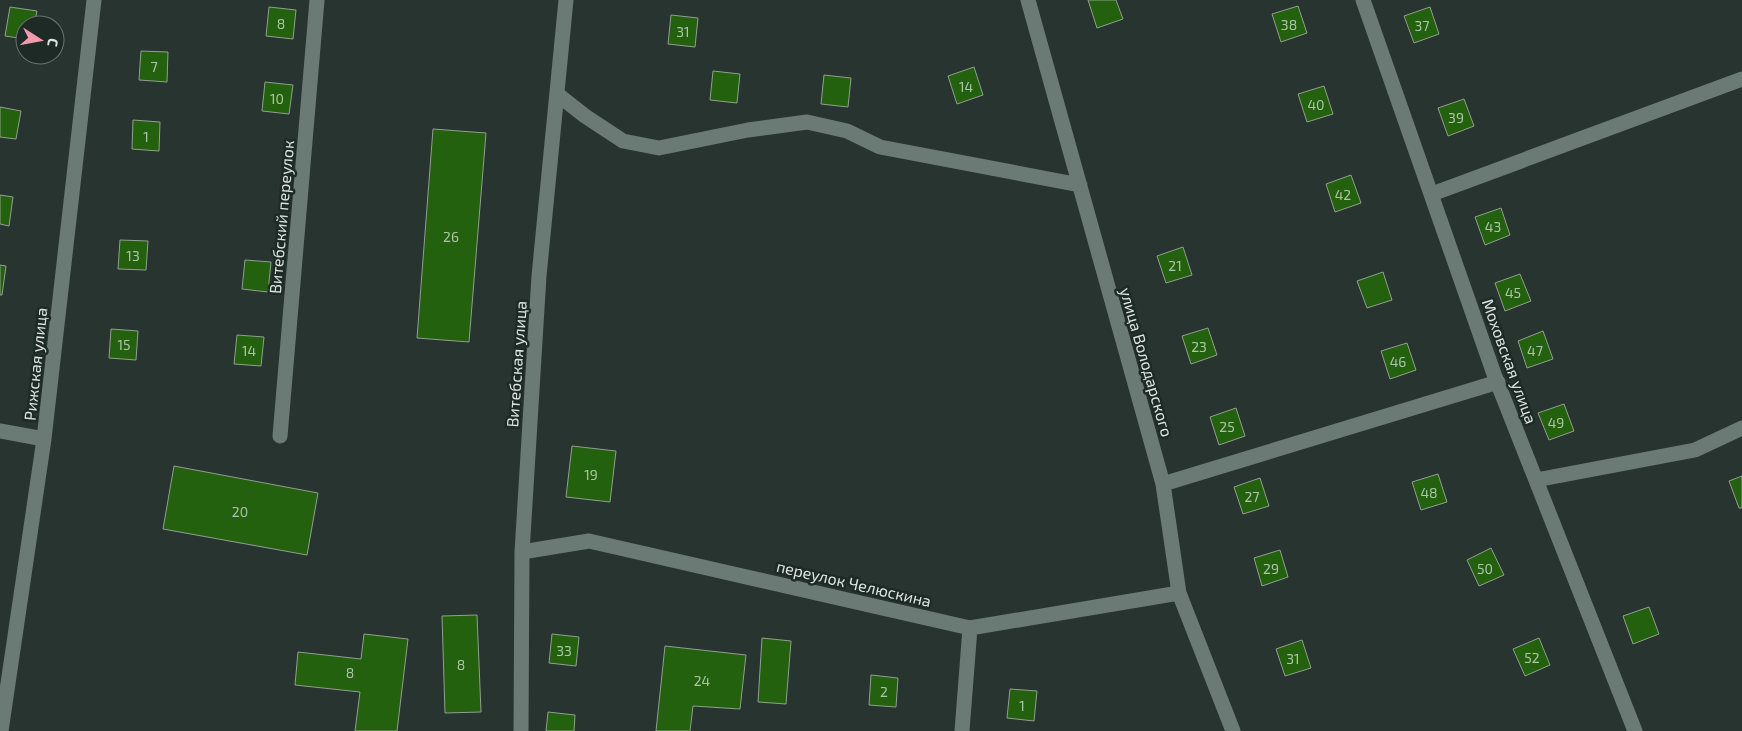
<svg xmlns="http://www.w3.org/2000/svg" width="1742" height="731" viewBox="0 0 1742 731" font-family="'Exo 2',sans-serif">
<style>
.building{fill:#23610e;stroke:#949d92}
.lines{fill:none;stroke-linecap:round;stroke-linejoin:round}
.street{stroke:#6c7a75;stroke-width:15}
.labels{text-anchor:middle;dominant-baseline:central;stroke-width:5;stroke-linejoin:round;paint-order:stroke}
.number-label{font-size:14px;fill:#aec3ac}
.street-label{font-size:16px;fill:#dce4e1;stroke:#1e2a26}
</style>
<rect width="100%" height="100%" fill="#283430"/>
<!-- building -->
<path class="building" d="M1088,0H1116L1123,19L1097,28Z
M1298,6L1307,33L1281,42L1272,14Z
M10,7L37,11L34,25H25V39L5,36Z
M269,7L296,10L293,39L266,36Z
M1430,7L1439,34L1414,43L1404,16Z
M671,15L698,18L695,47L668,44Z
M141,51L168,52L167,82L139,80Z
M974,67L983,95L957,104L948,76Z
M713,71L740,74L737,103L710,100Z
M824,75L851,78L848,107L821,104Z
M265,82L293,85L289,114L262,111Z
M1324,86L1333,114L1307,122L1298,94Z
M1464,99L1474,126L1448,136L1438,108Z
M0,107L21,111L16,139L0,137Z
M133,120L160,122L159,151L132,149Z
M433,129L486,133L469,342L417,338Z
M1351,175L1361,203L1335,212L1326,184Z
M0,195L13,197L9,226L0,224Z
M1501,208L1510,235L1485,245L1475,217Z
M120,240L148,241L146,270L118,269Z
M1183,247L1192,275L1166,283L1157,256Z
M245,260L271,262L268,292L242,289Z
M0,265L6,266L2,295H0Z
M1383,272L1392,300L1367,308L1357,281Z
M1520,274L1531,301L1505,311L1495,283Z
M1208,328L1217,355L1191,364L1182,336Z
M111,329L138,331L136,360L109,358Z
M1543,331L1553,359L1527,368L1518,341Z
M237,335L264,337L261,366L234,364Z
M1407,343L1416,370L1390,379L1381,351Z
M1564,404L1574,431L1549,440L1538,413Z
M1236,408L1245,436L1219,445L1210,417Z
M572,446L616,451L610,502L566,497Z
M174,466L318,493L307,555L163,529Z
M1438,474L1447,502L1421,510L1412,482Z
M1742,476V508H1739L1729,481Z
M1260,478L1269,506L1243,514L1234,487Z
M1491,548L1504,575L1479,586L1467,560Z
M1280,550L1288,577L1262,586L1254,558Z
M1649,607L1659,634L1633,644L1623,616Z
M477,615L481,712L445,713L442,616Z
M364,634L408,639L397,731H355L360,692L295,685L298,652L361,659Z
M552,634L579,637L576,666L549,663Z
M762,638L791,641L786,704L758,702Z
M1539,638L1550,665L1525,676L1513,649Z
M1302,640L1311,668L1285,676L1276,649Z
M665,646L746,655L740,709L693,706L690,731H656Z
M871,675L898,678L896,707L869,705Z
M1010,689L1037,691L1034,721L1007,718Z
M548,712L575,715L574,731H546Z"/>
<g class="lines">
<!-- street -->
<path class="street" d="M1028,0L1163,484L1179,593L1233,731
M1363,0L1494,374L1635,731
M557,94L585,116L623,141L659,148L748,130L807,122L847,131L880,147L1080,185
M1432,194L1742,79
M0,431L44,439
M280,436L317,0
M1536,480L1695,450L1742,428
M1163,484L1498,382
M522,552L589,541L970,628L1179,593
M1,731L44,439L94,0
M521,731L522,552L539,276L566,0
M962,731L970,628"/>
</g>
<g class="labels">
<!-- number labels -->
<g class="number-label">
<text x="281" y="23">8</text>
<text x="1289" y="24">38</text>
<text x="1422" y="25">37</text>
<text x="683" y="31">31</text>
<text x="154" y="66">7</text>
<text x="966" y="86">14</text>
<text x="277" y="98">10</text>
<text x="1316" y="104">40</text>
<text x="1456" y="117">39</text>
<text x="146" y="136">1</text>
<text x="1343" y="194">42</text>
<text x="1493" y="226">43</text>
<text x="451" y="236">26</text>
<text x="133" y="255">13</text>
<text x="1175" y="265">21</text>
<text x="1513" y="292">45</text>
<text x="124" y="344">15</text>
<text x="1199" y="346">23</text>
<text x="249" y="350">14</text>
<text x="1535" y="350">47</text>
<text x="1398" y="361">46</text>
<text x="1556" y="422">49</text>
<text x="1227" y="426">25</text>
<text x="591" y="474">19</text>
<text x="1429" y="492">48</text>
<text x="1252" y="496">27</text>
<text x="240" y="511">20</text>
<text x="1271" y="568">29</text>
<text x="1485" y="568">50</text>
<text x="564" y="650">33</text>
<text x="1532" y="657">52</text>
<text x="1293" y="658">31</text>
<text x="461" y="664">8</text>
<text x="350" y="672">8</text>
<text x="702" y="680">24</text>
<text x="884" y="691">2</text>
<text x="1022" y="705">1</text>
</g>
<!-- street labels -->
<g class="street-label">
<text transform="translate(281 217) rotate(-85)">Витебский переулок</text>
<text transform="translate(1510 361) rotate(70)">Моховская улица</text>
<text transform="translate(1147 362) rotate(74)">улица Володарского</text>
<text transform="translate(35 364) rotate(-84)">Рижская улица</text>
<text transform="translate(516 364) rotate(-86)">Витебская улица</text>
<text transform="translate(854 583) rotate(13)">переулок Челюскина</text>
</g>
</g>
<!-- north arrow -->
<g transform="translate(40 40) rotate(101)"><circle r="24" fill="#1e2a26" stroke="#6a7471"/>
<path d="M0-4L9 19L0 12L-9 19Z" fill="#f29aad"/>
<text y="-8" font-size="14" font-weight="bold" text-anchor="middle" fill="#dce4e1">С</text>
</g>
</svg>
